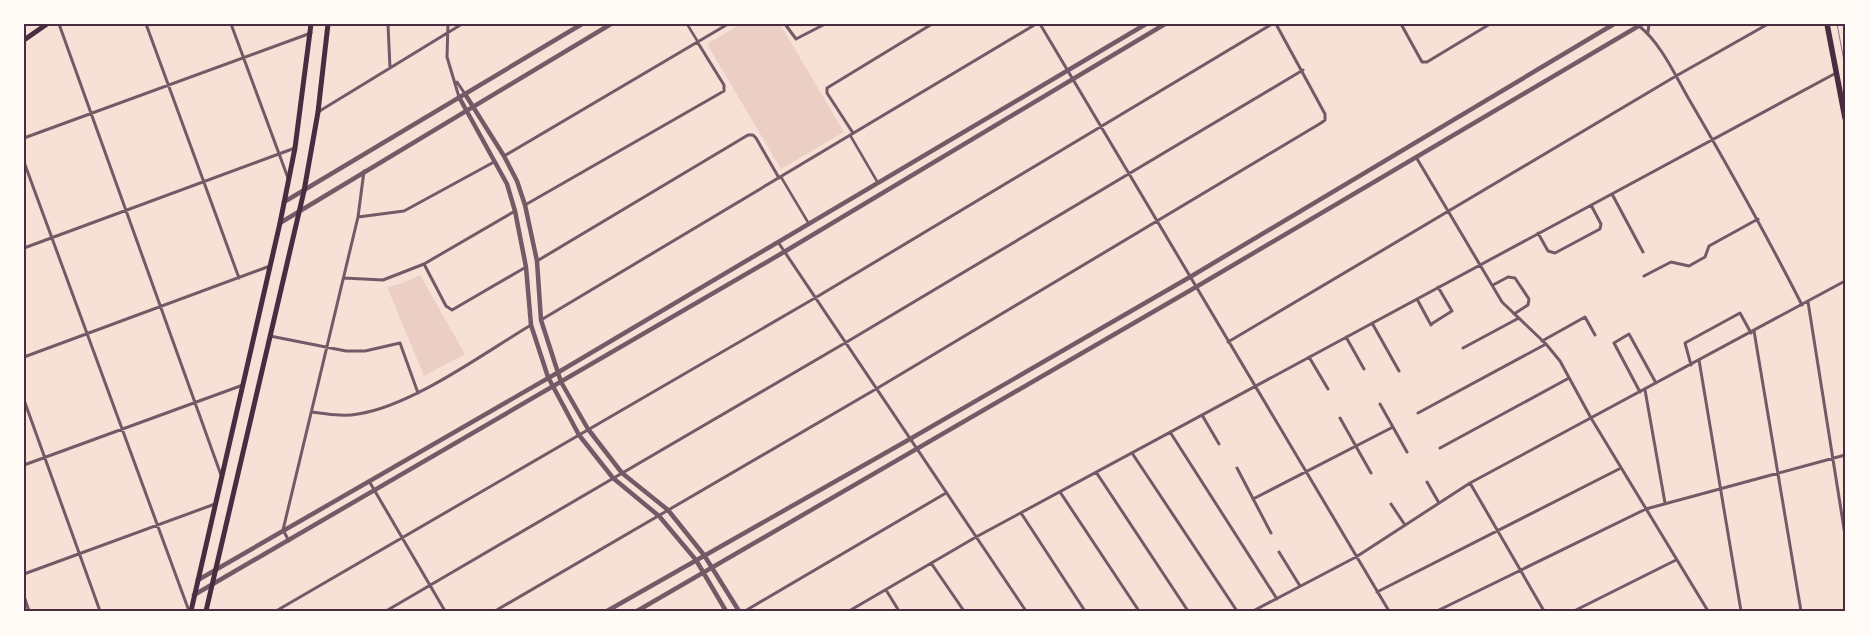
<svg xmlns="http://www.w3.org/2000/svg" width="1869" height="635" viewBox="0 0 1869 635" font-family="Inter,sans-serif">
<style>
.green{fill:#ebcfc5}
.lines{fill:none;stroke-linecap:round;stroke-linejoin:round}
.pedestrian{stroke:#755966;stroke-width:2.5}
.minor{stroke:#755966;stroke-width:3}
.tertiary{stroke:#755966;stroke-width:4.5}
.secondary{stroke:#4a2c40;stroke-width:5}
.primary{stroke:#4a2c40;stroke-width:5.5}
.tram{stroke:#8f747c;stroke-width:1}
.neatline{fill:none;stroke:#4a2c40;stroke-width:2}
</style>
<rect width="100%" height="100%" fill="#f7e1d7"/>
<!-- green -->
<path class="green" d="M741,24H780L844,132L781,169L707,44Z
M420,275L465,354L424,376L387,287L400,284Z"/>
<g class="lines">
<!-- pedestrian -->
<path class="pedestrian" d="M687,24L698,42
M850,135L878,183
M781,177L809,224"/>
<!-- minor -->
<path class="minor" d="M59,24L221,475
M146,24L239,278
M231,24L288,178
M388,24L390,68
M448,24L447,57L459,97
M785,24L796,39L825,24
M1040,24L1389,611
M1401,24L1422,62H1427L1490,24
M1639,26C1661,43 1676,77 1690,101C1729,168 1767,236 1802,305
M1648,32L1649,24
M457,82L465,94
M318,112L462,24
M853,133L827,93V88L932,24
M24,138L311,33
M504,156L728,24
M1416,157L1502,302L1546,344L1560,361L1591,418L1708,611
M24,162L189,611
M1612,194L1643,252
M525,205L724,91V85L698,43
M358,217L404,211L494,162
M1538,233L1548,251L1555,253L1600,229L1601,224L1591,205
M778,242L1026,611
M24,248L295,148
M537,261L748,135H753L756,138L779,178
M424,264L446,306L452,310L526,267
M1644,276L1671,262L1689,266L1705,257L1709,246L1758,219
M344,278L383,280L424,264L515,211
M1493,285L1508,277L1515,278L1529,299L1528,305L1514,314
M1417,299L1431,325L1433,323L1452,311L1438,287
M1808,302L1845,535
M541,320L1036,24
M1372,323L1399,371
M1754,331L1801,611
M270,336L346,351H365L400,343L418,393
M1346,337L1364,369
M1542,341L1585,317L1595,335
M1228,342L1676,76L1768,24
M1463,348L1517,319
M24,357L270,266
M1309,357L1328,389
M1699,360L1741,611
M1691,365L1685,343L1740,313L1751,333
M1645,390L1665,503
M1640,392L1614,343L1629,334L1656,383
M24,400L100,611
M1380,404L1407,452
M312,412C328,414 343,417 358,414C412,406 484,353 531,325
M1418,413L1546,344
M1202,415L1219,444
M1340,418L1371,473
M1170,432L1277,599
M1440,448L1569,378
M1132,453L1237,611
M24,465L243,385
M1237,468L1271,533
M1096,472L1188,611
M369,481L445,611
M1427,482L1439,503
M1470,483L1544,611
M1060,492L1139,611
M1253,499L1393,427
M1391,504L1405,525
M1021,513L1085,611
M289,541L283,530L358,217L364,171
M1279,552L1300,586
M931,563L964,611
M24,574L215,504
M886,590L899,611
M1377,592L1621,468
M24,596L29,611
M276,611L815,298L1272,24
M386,611L845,343L1303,70
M495,611L876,389L1321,123L1325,120V114L1276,24
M745,611L946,493
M849,611L976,537L1836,73
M1253,611L1356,557L1470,483L1845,281
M1437,611L1646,509L1845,455
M1574,611L1676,560"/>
<!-- tertiary -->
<path class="tertiary" d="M465,94L504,156L517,181L525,205L537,261L541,320L561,382L588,429L622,473L668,510L704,555L739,611
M459,97L507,184L515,211L526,267L531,325L548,377L579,435L613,478L659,516L696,560L726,611
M284,202L582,24
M280,223L611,24
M198,580L557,373L1146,24
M194,595L784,252L1165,24
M607,611L910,439L1190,277L1614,24
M637,611L1196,287L1642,24"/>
<!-- secondary -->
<path class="secondary" d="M24,40L47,24
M191,611L280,223L295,148L311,24
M206,611L304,191L318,112L328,24"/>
<!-- primary -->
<path class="primary" d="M1827,24L1845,118"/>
<!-- tram -->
<path class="tram" d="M1837,24L1845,66"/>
</g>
<!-- border -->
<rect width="1869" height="635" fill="none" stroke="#fffaf5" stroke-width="50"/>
<rect x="25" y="25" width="1819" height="585" class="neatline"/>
</svg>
